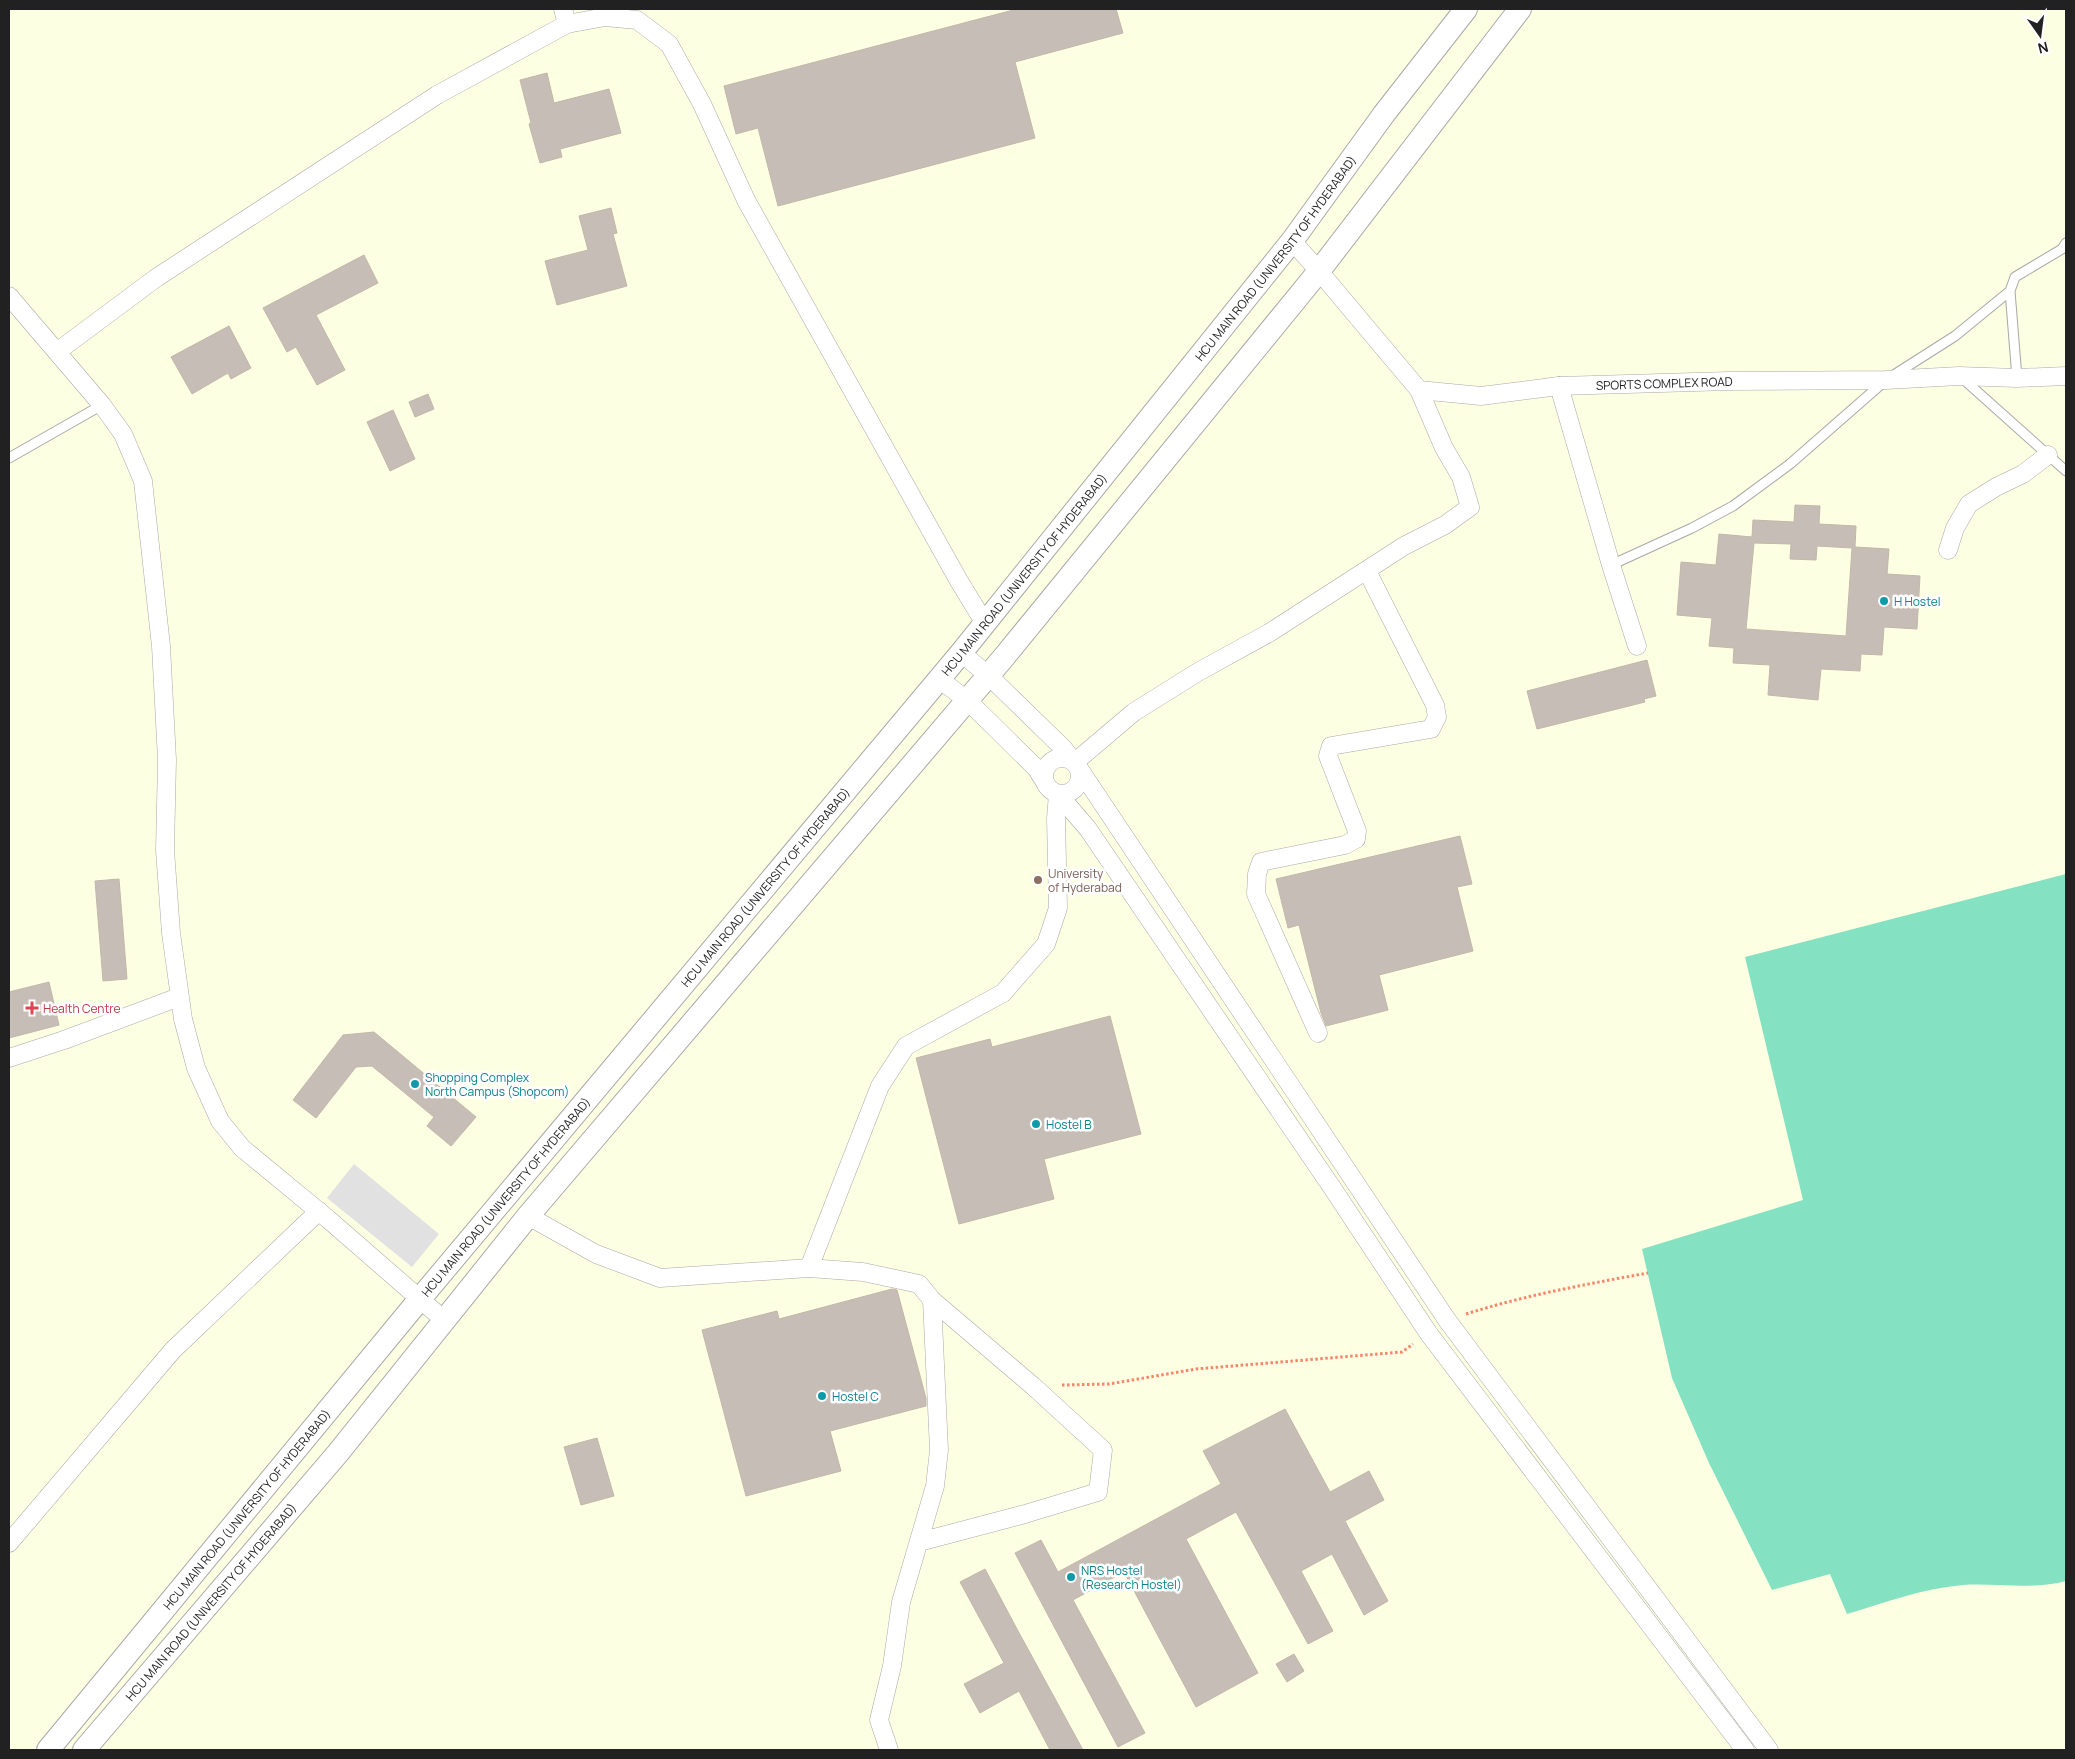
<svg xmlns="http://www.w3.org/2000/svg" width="2075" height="1759" viewBox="0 0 2075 1759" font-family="Manrope,sans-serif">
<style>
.education{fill:#fdffe2}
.pitch{fill:#84e1c2}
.parking{fill:#e1e1e1}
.building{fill:#c6beb6;stroke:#c3b6a9;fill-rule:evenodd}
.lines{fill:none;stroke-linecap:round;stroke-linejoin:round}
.service-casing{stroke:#a8a8a8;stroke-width:11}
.minor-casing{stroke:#a8a8a8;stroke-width:19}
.tertiary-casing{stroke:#a8a8a8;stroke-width:24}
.path{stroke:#fc846d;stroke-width:3;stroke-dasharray:2.5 2.5;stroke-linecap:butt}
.service{stroke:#fff;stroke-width:9}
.minor{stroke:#fff;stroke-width:18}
.tertiary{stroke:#fff;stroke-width:22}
.culture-dot{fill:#0f9aa8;stroke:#fff;stroke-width:2}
.education-dot{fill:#8d6e63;stroke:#fff;stroke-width:2}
.health-dot{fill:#e0444e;stroke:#fff;stroke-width:2}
.labels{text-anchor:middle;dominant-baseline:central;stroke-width:5;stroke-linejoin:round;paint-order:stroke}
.street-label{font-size:12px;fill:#212121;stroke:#fff}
.culture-label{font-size:12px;fill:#0d838f;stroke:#fff;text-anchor:start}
.education-label{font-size:12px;fill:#785e54;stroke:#fff;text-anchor:start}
.health-label{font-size:12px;fill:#be3a42;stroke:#fff;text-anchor:start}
</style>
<rect width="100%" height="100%" fill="#f1eee7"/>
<!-- education -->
<path class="education" d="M9,9H2066V1750H9Z"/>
<!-- pitch -->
<path class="pitch" d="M2066,874V1581C2033,1590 1997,1583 1963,1585C1924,1588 1884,1603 1847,1614L1830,1574L1772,1590L1709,1463L1672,1378L1642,1249L1803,1200L1745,957Z"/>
<!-- parking -->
<path class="parking" d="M354,1164L439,1234L412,1267L327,1198Z"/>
<!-- building -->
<path class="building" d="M1017,9H1116L1123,33L1015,62L1035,138L778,206L758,128L736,134L724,86Z
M547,73L554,103L609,89L621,133L560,149L562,157L540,163L529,124L531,123L520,80Z
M611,208L617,233L613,234L627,286L557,305L545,261L588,250L579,216Z
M364,255L378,283L316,315L345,370L317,385L296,347L287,352L263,308Z
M229,326L251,368L231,379L228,373L192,394L171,357Z
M428,394L434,409L415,417L409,402Z
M393,410L415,459L390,471L367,422Z
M1795,505L1820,506L1819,524L1856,526L1855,547L1889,549L1887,574L1920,576L1917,629L1884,627L1882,655L1861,654L1860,671L1821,669L1818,700L1768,695L1770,665L1733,663L1734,648L1709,646L1712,618L1677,615L1681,562L1716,565L1719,534L1752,537L1753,520L1794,522ZM1754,543L1791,544L1790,559L1816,560L1817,546L1852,548L1846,636L1746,629Z
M1647,660L1656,696L1644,699L1645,702L1537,729L1527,691Z
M1460,836L1472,884L1457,887L1473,951L1379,975L1388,1010L1326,1026L1321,1013L1299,925L1288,928L1276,879Z
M119,879L127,979L103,981L95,881Z
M49,982L59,1025L9,1038V992Z
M1110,1016L1141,1134L1044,1159L1054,1199L959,1224L916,1058L990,1039L992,1047Z
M374,1032L476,1117L451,1146L427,1126L434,1117L372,1066L356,1067L316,1118L293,1100L343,1035Z
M892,1289L897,1290L926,1398V1406L830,1431L841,1471L746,1496L702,1330L777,1311L779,1319Z
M1285,1409L1330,1492L1369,1471L1384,1500L1345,1521L1388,1601L1364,1615L1332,1554L1301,1571L1333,1631L1308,1644L1236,1512L1186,1539L1258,1673L1196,1707L1124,1572L1073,1600L1145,1733L1118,1747L1015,1553L1041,1540L1058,1572L1221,1484L1203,1451Z
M597,1438L614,1496L581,1505L564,1447Z
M985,1569L1017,1629L1083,1750H1050L1019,1691L980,1713L964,1684L1004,1663L960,1582Z
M1294,1654L1304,1671L1287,1682L1276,1664Z"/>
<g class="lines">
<defs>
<path id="service" d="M1962,378L2066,471
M2017,378L2010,291L2015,277L2062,249L2066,243
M9,458L102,405
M1611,565L1692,528L1733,506L1790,464L1886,380L1955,336L2010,291"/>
<g id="minor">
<path d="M563,9L567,24L605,17L637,20L669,44L702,104L746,200L959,581L984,622"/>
<path id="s1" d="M1292,241L1319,271L1419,390L1481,396L1559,386L1729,381L1886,380L1959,376L2017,378L2066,376"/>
<path d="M9,296L102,405L123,434L143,481L161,646L167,760L165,850L171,933L183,1019L196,1068L220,1121L242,1148L328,1219L444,1320"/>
<path d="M58,351L156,278L437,95L567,24"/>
<path d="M1559,386L1611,565L1637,646"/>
<path d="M1948,550L1955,528L1969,504L1996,487L2023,474L2048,455"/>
<path d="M961,653L988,675L1064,749L1072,760"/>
<path d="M939,679L967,700L1036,768L1045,782"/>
<circle cx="1062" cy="776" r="18"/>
<path d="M1075,762L1134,712L1198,672L1269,633L1404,546L1445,525L1470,507L1461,477L1444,448L1419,390"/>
<path d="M1080,770L1447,1320L1769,1750"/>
<path d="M1058,794L1088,829L1331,1186L1429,1334L1745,1750"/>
<path d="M1318,1033L1256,894L1257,874L1261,862L1345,845L1356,839L1357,831L1328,756L1331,746L1431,729L1437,717L1435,705L1367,571"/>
<path d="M9,1058L64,1040L179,997"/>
<path d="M528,1216L596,1254L660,1278L809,1268L863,1272L919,1284L932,1300"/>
<path d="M809,1268L880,1086L906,1046L1003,993L1046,944L1058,908L1056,818L1058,794"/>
<path d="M9,1543L173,1350L319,1211"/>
<path d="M889,1750L879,1720L892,1666L901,1602L935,1486L939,1450L932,1300L1033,1386L1103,1450L1098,1492L1025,1514L919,1542"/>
</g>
<g id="tertiary">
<path id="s2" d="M48,1750L419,1300L961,653L1292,241L1384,114L1466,9"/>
<path id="s3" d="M84,1750L338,1453L528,1216L1004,657L1319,271L1520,9"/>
</g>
</defs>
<!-- service casing -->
<use href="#service" class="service-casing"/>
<!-- minor casing -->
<use href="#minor" class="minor-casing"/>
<!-- tertiary casing -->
<use href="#tertiary" class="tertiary-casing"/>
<!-- path -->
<path class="path" d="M1466,1314C1526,1295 1587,1284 1648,1273
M1062,1385L1109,1384L1196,1369L1402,1352L1413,1344"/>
<!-- service -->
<use href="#service" class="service"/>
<!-- minor -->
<use href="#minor" class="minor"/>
<!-- tertiary -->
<use href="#tertiary" class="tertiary"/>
</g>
<!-- markers -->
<g class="culture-dot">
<circle cx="1884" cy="601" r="5"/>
<circle cx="415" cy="1084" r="5"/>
<circle cx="1036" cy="1124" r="5"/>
<circle cx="822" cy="1396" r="5"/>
<circle cx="1071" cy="1577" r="5"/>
</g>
<circle class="education-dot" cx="1038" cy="880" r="5"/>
<path class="health-dot" d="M29.5 1000.5h5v5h5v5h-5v5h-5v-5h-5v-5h5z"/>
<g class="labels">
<!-- street labels -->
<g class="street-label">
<text stroke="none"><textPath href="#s2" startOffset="1932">HCU MAIN ROAD (UNIVERSITY OF HYDERABAD)</textPath></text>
<text stroke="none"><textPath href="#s1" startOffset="442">SPORTS COMPLEX ROAD</textPath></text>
<text stroke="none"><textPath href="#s2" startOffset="1528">HCU MAIN ROAD (UNIVERSITY OF HYDERABAD)</textPath></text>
<text stroke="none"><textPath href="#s2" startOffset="1122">HCU MAIN ROAD (UNIVERSITY OF HYDERABAD)</textPath></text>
<text stroke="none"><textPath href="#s2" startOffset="718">HCU MAIN ROAD (UNIVERSITY OF HYDERABAD)</textPath></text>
<text stroke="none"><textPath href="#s2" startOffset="312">HCU MAIN ROAD (UNIVERSITY OF HYDERABAD)</textPath></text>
<text stroke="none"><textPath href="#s3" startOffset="195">HCU MAIN ROAD (UNIVERSITY OF HYDERABAD)</textPath></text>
</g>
<!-- culture labels -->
<g class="culture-label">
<text x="1894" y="601">H Hostel</text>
<text x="425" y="1077">Shopping Complex<tspan x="425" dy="14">North Campus (Shopcom)</tspan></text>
<text x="1046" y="1124">Hostel B</text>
<text x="832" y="1396">Hostel C</text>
<text x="1081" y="1570">NRS Hostel<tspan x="1081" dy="14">(Research Hostel)</tspan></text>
</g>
<!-- education labels -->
<g class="education-label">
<text x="1048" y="873">University<tspan x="1048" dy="14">of Hyderabad</tspan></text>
</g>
<!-- health labels -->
<g class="health-label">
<text x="43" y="1008">Health Centre</text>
</g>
</g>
<!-- border -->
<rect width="2075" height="1759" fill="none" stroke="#212121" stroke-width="20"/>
<!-- north arrow -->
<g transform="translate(2040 35) rotate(166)" stroke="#ffffff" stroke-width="4" paint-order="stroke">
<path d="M0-4L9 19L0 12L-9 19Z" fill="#212121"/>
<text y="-8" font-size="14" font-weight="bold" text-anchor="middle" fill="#212121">N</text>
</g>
</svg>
